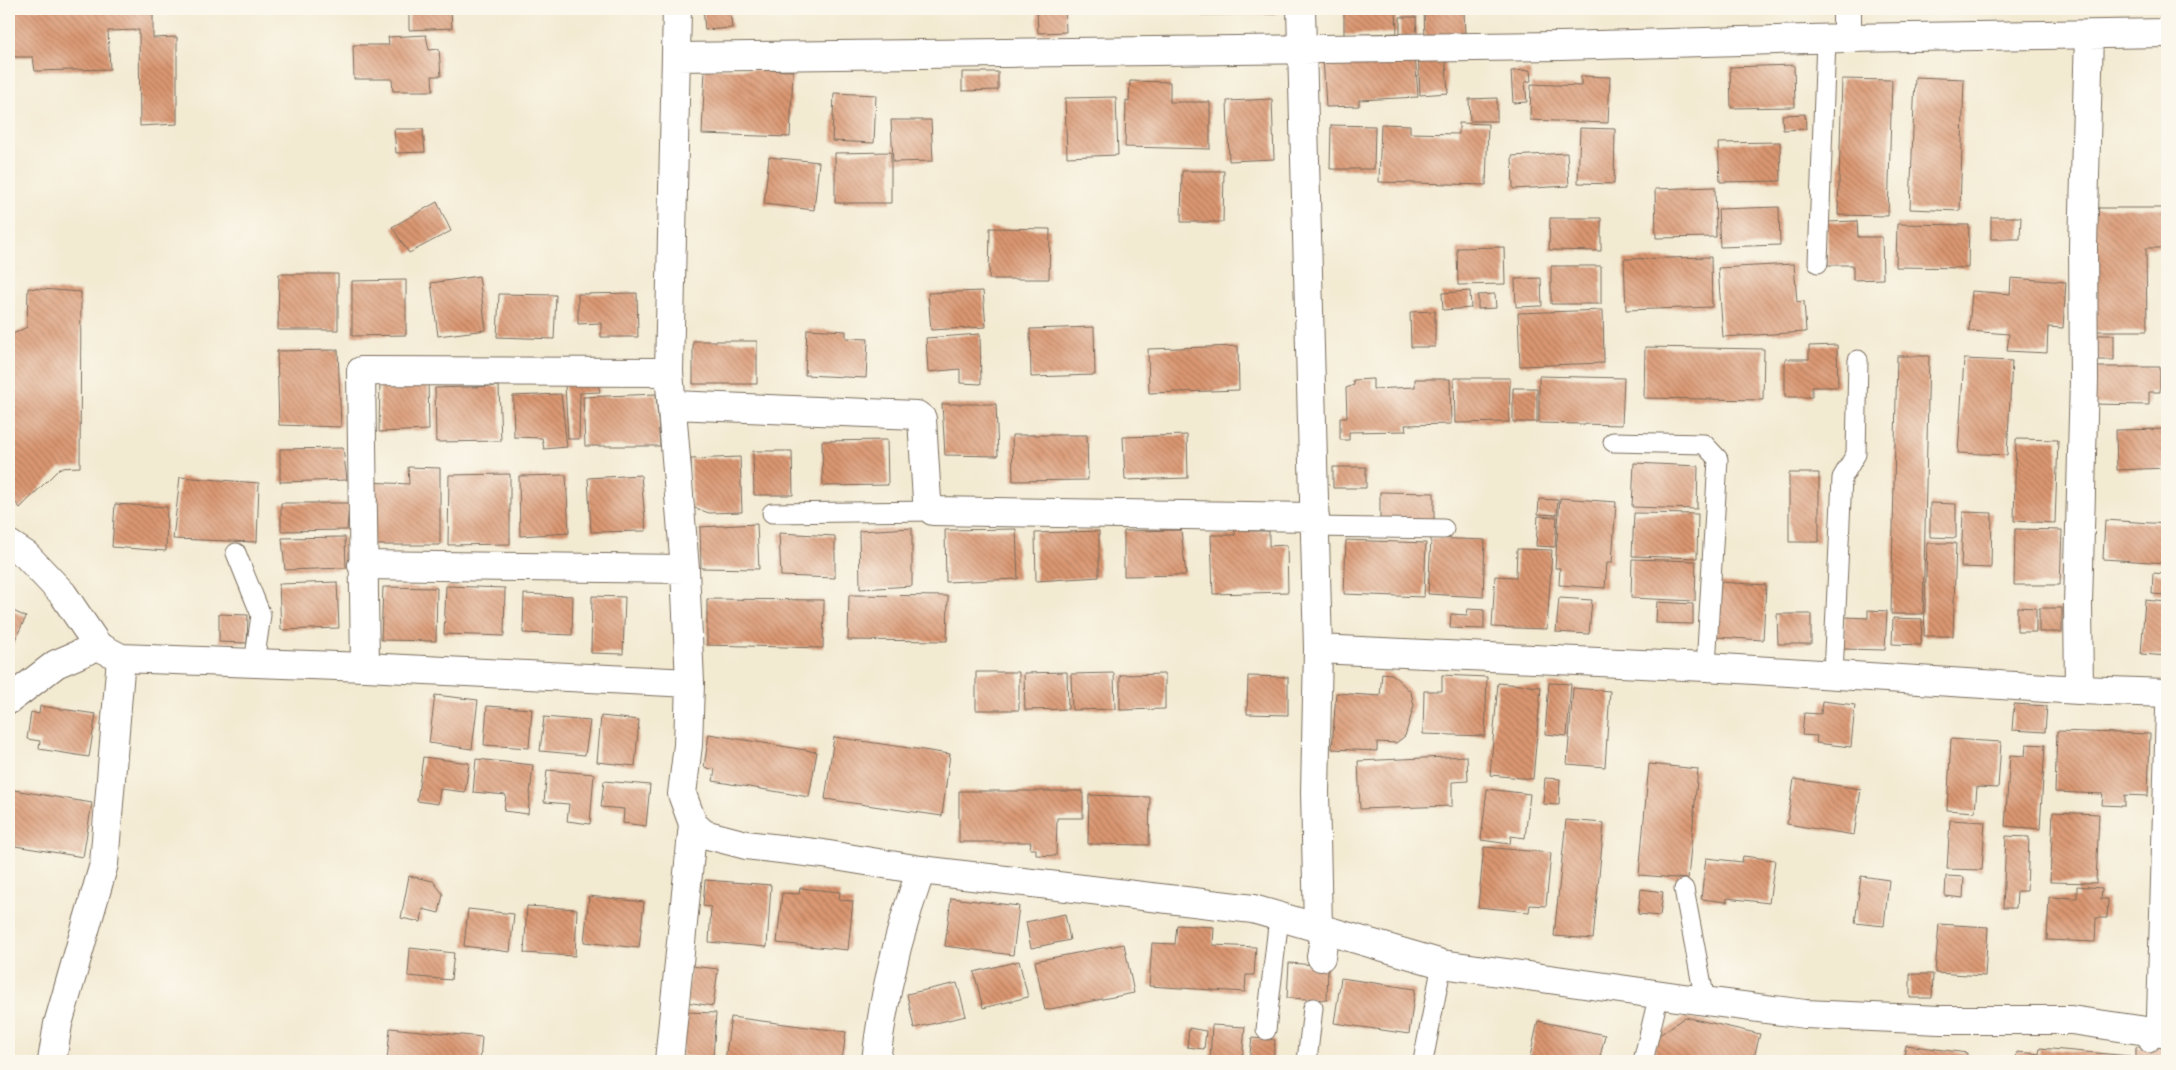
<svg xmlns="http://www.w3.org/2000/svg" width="2176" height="1070" viewBox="0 0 2176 1070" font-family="'Patrick Hand',sans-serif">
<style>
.building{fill:url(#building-back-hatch)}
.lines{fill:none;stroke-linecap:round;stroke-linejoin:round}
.service-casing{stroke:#7b6d5d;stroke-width:21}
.minor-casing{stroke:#7b6d5d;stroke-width:30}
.service{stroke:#fff;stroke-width:19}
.minor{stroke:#fff;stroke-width:28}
</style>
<defs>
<pattern id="building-back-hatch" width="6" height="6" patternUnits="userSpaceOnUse" patternTransform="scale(1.25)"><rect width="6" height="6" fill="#da9671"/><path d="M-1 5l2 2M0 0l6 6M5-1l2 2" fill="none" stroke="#b27b5c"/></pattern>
</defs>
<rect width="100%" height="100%" fill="#fbf7ec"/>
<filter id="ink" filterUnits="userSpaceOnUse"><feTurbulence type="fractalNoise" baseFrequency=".02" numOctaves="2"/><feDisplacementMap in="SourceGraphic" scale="10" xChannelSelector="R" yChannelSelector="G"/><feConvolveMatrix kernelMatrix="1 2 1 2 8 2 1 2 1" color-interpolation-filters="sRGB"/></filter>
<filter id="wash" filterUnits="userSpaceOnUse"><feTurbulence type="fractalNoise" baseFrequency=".0096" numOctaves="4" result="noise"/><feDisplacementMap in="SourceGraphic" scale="20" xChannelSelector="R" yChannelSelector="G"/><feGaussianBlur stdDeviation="1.12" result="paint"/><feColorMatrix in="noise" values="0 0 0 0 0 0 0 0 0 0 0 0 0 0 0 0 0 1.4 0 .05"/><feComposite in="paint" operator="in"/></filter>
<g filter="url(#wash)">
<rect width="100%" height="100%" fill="#f3ead2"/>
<g id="blocks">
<!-- building -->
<path class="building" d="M9,9H153V38L177,37V124L140,126L139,30L108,31L110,69L35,71L33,57H9Z
M401,9H451L452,28L409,30V12H402Z
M703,9H730L732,28L705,30Z
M1037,9H1065L1066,32L1038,33Z
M1201,9H1276V14L1201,15Z
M1344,9H1396L1397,33L1344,35Z
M1464,11L1465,36L1425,37L1424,12Z
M1400,17H1416L1417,36L1400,37Z
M426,35L429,50L439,49L441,76H432L433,91H393L392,79H354L353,45H389L388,37Z
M1445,50L1448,93L1420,95L1418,52Z
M1415,52L1418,97L1359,100V106L1326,107L1323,57Z
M1794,65L1795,107L1731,108L1730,67Z
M705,68L793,71L790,137L702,134Z
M1530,70L1531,81L1525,82L1527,102L1513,103L1511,71Z
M962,72H998V90L962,91Z
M1581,76L1610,77L1608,123L1530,120L1531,84L1581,86Z
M1915,77L1964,79L1960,211L1910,209Z
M1842,79L1892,80L1888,216L1838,215Z
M1130,81L1170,82V102H1210V149L1125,147L1126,100L1129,101Z
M834,93L876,95L874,143L832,141Z
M1116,97L1118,155L1067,157L1065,98Z
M1497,98V121H1470L1469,99Z
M1272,99L1274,159L1229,161L1227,101Z
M1805,114L1806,129L1783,130L1782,115Z
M891,120H931L933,161L893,162Z
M1459,123L1488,124L1486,185L1379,182L1381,124L1410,125V133L1459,134Z
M1331,125L1375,126L1374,169H1330Z
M1580,128L1615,129L1614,184L1578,183Z
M394,129H423L425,152L396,153Z
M1780,142L1781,181L1720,182L1718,143Z
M891,152V203H835V153Z
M1567,153L1569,186L1513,189L1512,156Z
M769,157L819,162L814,210L764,204Z
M1182,171H1224L1223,222H1181Z
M1715,187L1716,237L1656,238L1655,189Z
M437,202L451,231L409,253L392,227Z
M1779,207L1780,245L1720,247L1718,209Z
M2089,208H2167V248H2146L2147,331H2089Z
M1991,217H2021L2020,239H1991Z
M1550,218H1601V251L1549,250Z
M1857,221L1858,237H1882L1883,279L1853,280V265H1828L1827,222Z
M1897,224L1969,225L1968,268L1896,267Z
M990,228L1050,229L1049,279H989Z
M1504,247L1505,284L1458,285L1457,248Z
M1711,257L1712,307L1626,310L1624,259Z
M1794,264L1797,302L1804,301L1806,332L1723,337L1718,268Z
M1551,266H1601V304H1551Z
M279,274H338V330H278Z
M479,276L486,330L438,336L431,283Z
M1541,278L1542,306L1516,307L1515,279Z
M2011,278L2066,282L2063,328L2048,327L2047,353L2007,351L2009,334L1969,331L1972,291L2010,294Z
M406,280V335L352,336V281Z
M28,288L81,292L80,467L60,468L20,508L9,495V336L27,327Z
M983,291L986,327L931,330L928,293Z
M1470,291L1471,308L1443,310L1442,293Z
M637,293L638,337H601V323L578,324V294Z
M499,294L556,295L554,339L497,337Z
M1495,294L1496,308L1478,309V295Z
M1603,310L1604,363L1520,366L1518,313Z
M1435,311V347H1411L1410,312Z
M1094,327L1095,375L1031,377L1030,329Z
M807,329L846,331V338L868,339L866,378L805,375Z
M980,334L981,384L960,383V369L928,372L926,338Z
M2090,335H2114V360H2090Z
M693,341H757V384H693Z
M1837,345L1838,387H1812V397H1785V359H1809V346Z
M1238,346L1239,390L1149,393L1148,349Z
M1645,347L1764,349L1763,400L1644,398Z
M338,350L341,427L279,425L277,351Z
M1897,356H1929L1923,614H1891Z
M1964,359L2012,361L2007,455L1958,453Z
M2091,367H2160V392H2149V405L2091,404Z
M1539,376L1624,378L1622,425L1539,423Z
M1454,378H1510L1509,422L1455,423Z
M1373,379V389L1415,387V379H1450L1451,424L1405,425L1406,431L1349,432V440H1340V418H1347L1346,388L1354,385L1353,380Z
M428,380L429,430L379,432L380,381Z
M565,385H598L600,392L580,393L579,439H568Z
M499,386L501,441L436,442L435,388Z
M1513,388H1537V422H1513Z
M561,394L567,447L544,449L542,438L514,437L513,396Z
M656,394L660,446H585L583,397Z
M942,404H996L998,456L945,455Z
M2167,429V468L2117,470L2116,430Z
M1012,435H1087L1088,480L1013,481Z
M1187,435L1188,478L1125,480L1123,437Z
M2016,439L2058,440L2055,523L2014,521Z
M887,440L888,485L823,486L822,441Z
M343,448L347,480L280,482V449Z
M753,451H792L793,495H754Z
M740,457L742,512L709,513L692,507L691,459Z
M1634,463L1698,466L1697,509L1632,507Z
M408,467L440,468V545H373L367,482L409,484Z
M1333,467H1366V488H1333Z
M1789,473H1819V542H1789Z
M510,474V544L448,545L449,475Z
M566,475L569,533L520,536L519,476Z
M641,475L646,531L591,532L588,478Z
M180,477L259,483L257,542L173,539Z
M1380,492L1434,493V522H1380Z
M1560,498L1616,502L1612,563H1607L1605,588L1559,585L1560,568H1555Z
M1539,499L1558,500L1557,515L1538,514Z
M281,503H349L347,530L281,531Z
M1930,503L1956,504V538L1930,537Z
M115,504L167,507L166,551L112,547Z
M1963,512L1992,513L1991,568L1961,567Z
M1634,513L1698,514L1697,558L1632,556Z
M1538,516L1557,517L1555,547L1536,546Z
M2105,520L2167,524V563L2103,559Z
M757,524L759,569L701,568L700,527Z
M1235,526H1251V531H1269V546L1287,545L1288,592L1213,594L1211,535H1235Z
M912,528V586L860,589L859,531Z
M1016,529L1018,579L946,582L945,530Z
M2015,529L2062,530L2060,585H2014Z
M1181,530L1186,575L1124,576V531Z
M1099,531V577L1036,581L1035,533Z
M779,533L835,536V578L781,576Z
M345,537L346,568L285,570L282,538Z
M1431,538L1485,540L1483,597L1428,594Z
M1346,540L1426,543L1424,597L1344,594Z
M1927,543H1956L1953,636H1924Z
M1517,549L1552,550L1547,629L1492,627L1495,576L1516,577Z
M1632,559L1696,561L1695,601L1631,598Z
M2153,573L2167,574V595L2152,594Z
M337,582L339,628L281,630L279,584Z
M1719,582L1766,585L1763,640L1716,637Z
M446,586L505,588L504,636L444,634Z
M383,587L437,588L436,641L381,640Z
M524,594L573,596L572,635L523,633Z
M849,595L948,596L947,641L848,640Z
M592,596L625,597L623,654L591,653Z
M1559,598L1592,600L1589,634L1556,632Z
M707,599L824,600L823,648L707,645Z
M2145,600L2167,602V656L2141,654Z
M1657,602L1693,604V624L1656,623Z
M2017,607L2036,608V632H2017Z
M2039,608H2062V632H2039Z
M9,609L26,617L9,652Z
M1468,609L1484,610V629L1450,628L1451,614L1467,615Z
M1868,610L1887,611L1885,650L1843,649L1845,617L1868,618Z
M219,614L248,615L247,643L219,642Z
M1777,614H1811V644H1778Z
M1893,618L1922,619L1921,645L1892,644Z
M976,672H1019V710H976Z
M1067,672L1068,709L1025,710L1024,673Z
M1114,673L1115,709L1072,710L1071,674Z
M1382,673L1392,674L1411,692L1414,706L1405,736L1396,743L1377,742V751L1332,749L1336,693L1380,696Z
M1165,674V709L1120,710V675Z
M1442,675L1487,677L1485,736L1423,734L1424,691H1442Z
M1248,676L1288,677V715L1247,714Z
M1498,683L1541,687L1533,779L1490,775Z
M1549,683L1571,684L1567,736L1545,734Z
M1573,688L1610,691L1605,767L1567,764Z
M435,695L478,700L472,749L429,743Z
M1822,701L1855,705L1851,747L1816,743L1817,736L1802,735L1804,713L1821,714Z
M2014,704L2047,706L2045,732L2012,730Z
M40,706L96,714L89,757L39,749L40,741L27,739L31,712L39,714Z
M487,706L532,709L529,748L484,745Z
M601,716L639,720L635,766L597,762Z
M544,717L590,721L585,755L540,751Z
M2057,731L2150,734L2148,796L2125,795V806L2102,805L2103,794L2055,792Z
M709,734L817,752L809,797L713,781L715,770L704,767Z
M834,737L950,754L942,816L825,799Z
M1951,739L2001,742L1998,788L1977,787L1975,812L1947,810Z
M2026,744L2045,745L2040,829L2005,826L2010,755L2025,756Z
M1467,756L1468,781L1452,782V806L1360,809L1358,761Z
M423,757L469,763L465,792L440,789L438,804L417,801Z
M476,759L533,765L528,814L504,811L506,795L473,792Z
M1649,764L1698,769L1688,879L1639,875Z
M547,770L594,774L590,824L567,821L569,804L544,802Z
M1545,778L1560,779L1559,805L1543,804Z
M1794,779L1861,789L1854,835L1787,824Z
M604,781L650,785L646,826L623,823L624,809L601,807Z
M1487,789L1530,794L1525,838L1511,836L1510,844L1481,840Z
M14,790L92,803L83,857L9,845V823Z
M959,791H1083V818H1057L1056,856L1036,855V849H1030L1031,842H959Z
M1089,795L1150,797L1149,845L1088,844Z
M2053,812L2099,814L2096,883L2050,882Z
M1566,820L1604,823L1593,939L1554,936Z
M1950,820L1985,822L1982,870L1947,869Z
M2006,836L2029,837L2027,891H2017L2016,908H2003Z
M1484,847L1551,853L1546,906L1530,905L1529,912L1478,907Z
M1743,856L1775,860L1769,903L1727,898V902L1701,899L1706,858L1742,862Z
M409,876L433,881L443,894L439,913L423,909L421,922L401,918Z
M1861,876L1889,880L1884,926L1855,923Z
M1946,876L1964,877L1963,898L1945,896Z
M705,880L771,885L767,947L709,942L711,907L703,906Z
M2077,886L2102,888L2101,899H2108L2107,918H2096L2095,942L2047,940L2049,897L2077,898Z
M800,888L840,892L839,900L853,901L848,950L777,943L782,893L799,894Z
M1641,889L1663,892L1660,916L1638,914Z
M589,896L644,902L639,948L584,942Z
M951,898L1019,906L1013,955L945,946Z
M527,906L577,909L575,956L524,953Z
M468,909L514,914L510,952L464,946Z
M1065,914L1070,940L1031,948L1026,922Z
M1939,924L1988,927L1985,976L1935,973Z
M1177,925L1214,927L1213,945L1256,947L1254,975H1246L1245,992L1149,986L1152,943L1175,944Z
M1124,944L1134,993L1045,1010L1035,961Z
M410,948L454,953L451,980L408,976Z
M1019,961L1028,997L983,1008L974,972Z
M1289,963L1328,966L1327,1000L1287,998Z
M691,966L718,969L713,1006L686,1002Z
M1910,974H1933L1932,998H1910Z
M1341,978L1415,989L1409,1034L1334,1023Z
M957,983L966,1016L914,1028L907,994Z
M686,1012L716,1013L713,1058L682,1056Z
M731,1017L846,1032L842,1061H725Z
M1685,1017L1760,1034L1753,1061H1652L1658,1036Z
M1538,1021L1605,1035L1599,1061H1529Z
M1212,1025L1245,1027L1242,1061H1210Z
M390,1028L482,1037L480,1061H387Z
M1189,1028L1206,1031L1204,1049L1187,1047Z
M1252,1038L1275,1040L1273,1061H1249Z
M1906,1045L1967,1053L1966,1061H1903Z
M2136,1047H2164L2165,1061H2136Z
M2040,1048L2130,1056V1061H1996L1997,1058L2016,1060L2017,1052L2039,1054Z
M1150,1057L1186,1060V1061H1149Z"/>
</g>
</g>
<g filter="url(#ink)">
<use href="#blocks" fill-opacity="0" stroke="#7b6d5d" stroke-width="1"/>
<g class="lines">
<defs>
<path id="service" d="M1818,263L1826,39
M1613,442L1704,444L1718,459L1706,667
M772,513L933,511
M1315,527L1444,529
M236,553L261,615L254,663
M1833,675L1842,478L1856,454L1858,360
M1684,889L1705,1001
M1266,1030L1279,917
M2149,1043L2156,1032L2166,693
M1307,1061L1313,1008
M1423,1061L1442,964
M1643,1061L1659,994"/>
<path id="minor" d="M677,9L669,372L685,569L690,683L688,745L682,794L693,824L704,834L746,845L823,854L921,870L1253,909L1442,964L1705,1001L1805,1014L1940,1020H2071L2167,1034
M1301,9L1318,649L1315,792L1318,928
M1847,9V38
M677,57L1561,46L1847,38L2167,33
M673,405L917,415L922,419L927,500L933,511L1315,517
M9,544L26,555L63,594L98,646L121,658L365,667L690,683
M362,565L685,569
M1318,649L1706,667L2079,690L2167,693
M365,667L361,371L669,372
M2079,690L2078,604L2084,379L2083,246L2089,35
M9,700L56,664L98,646
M1321,957L1325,931
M52,1061L58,1024L104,864L121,658
M669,1061L693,824
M876,1061C883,997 899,931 921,870"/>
</defs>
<!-- service casing -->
<use href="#service" class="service-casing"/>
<!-- minor casing -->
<use href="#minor" class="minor-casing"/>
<!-- service -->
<use href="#service" class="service"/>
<!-- minor -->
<use href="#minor" class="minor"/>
</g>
</g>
<!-- margin -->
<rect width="2176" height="1070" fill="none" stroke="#fbf7ec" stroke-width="30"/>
</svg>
